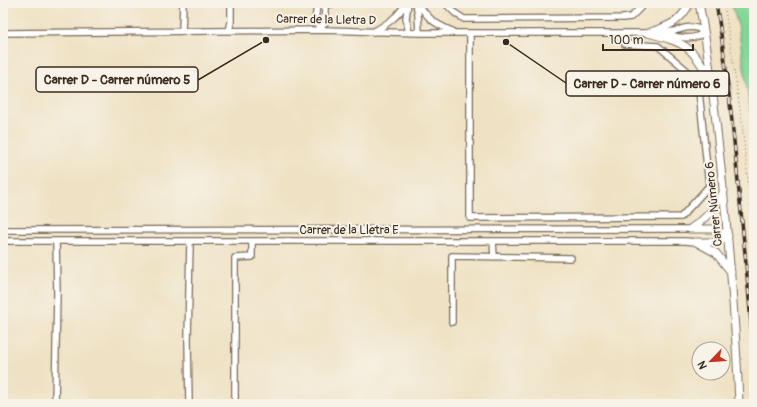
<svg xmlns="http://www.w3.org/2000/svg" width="757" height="407" viewBox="0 0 757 407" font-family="Pangolin,sans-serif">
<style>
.green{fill:#83d799;stroke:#5f805c}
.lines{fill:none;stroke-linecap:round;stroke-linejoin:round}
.minor-casing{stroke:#7a6a58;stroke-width:8}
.major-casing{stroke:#7a6a58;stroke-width:9}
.path{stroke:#7a6a58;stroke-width:1;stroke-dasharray:1 3;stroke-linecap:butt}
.minor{stroke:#fff;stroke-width:5.5}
.major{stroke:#fff;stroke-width:7}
.rail-casing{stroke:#3b2a1e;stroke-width:3.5}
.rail{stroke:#f7f3e8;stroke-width:2;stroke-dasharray:6;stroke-linecap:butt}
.labels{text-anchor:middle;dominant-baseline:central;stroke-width:4;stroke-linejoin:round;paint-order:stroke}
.street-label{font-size:12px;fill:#3b2a1e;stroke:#f7f3e8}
.leader{fill:none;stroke:#3b2a1e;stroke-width:1.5}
.callout-dot{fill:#3b2a1e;stroke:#f7f3e8;stroke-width:1.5}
.callout{fill:#f7f3e8;stroke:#3b2a1e;stroke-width:1.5}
.callout-label{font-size:13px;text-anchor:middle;font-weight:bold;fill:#3b2a1e}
</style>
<rect width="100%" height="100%" fill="#f7f3e8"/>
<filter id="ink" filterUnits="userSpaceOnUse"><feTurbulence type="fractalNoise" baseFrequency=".025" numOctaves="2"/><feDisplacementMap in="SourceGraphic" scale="8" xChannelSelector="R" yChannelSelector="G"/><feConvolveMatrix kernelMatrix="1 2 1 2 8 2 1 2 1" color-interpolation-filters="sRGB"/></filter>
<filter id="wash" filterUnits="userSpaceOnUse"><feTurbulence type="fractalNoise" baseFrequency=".012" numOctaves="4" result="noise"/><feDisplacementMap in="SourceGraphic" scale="16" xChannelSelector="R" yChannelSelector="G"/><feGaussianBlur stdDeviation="0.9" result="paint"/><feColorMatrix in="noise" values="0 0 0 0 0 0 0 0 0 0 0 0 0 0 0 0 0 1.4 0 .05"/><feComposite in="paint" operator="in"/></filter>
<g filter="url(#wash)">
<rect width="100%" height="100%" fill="#efe2c4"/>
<!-- green -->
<path class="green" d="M731,3H754V138L738,25Z"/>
</g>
<g filter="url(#ink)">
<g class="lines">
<defs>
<path id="minor" d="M301,3L325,5L338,3
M408,3L406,18L409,33
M416,3L418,14L419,33
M418,3C428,19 435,24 452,31
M445,3L455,13L464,19L623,18L631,17L645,3
M317,4L315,22L320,27V30
M320,27L325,23V5
M182,31L183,3
M229,31L231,22V3
M373,32C387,24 398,17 406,3
M3,33L325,30L419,33H651
M470,33V218L681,217L709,186L698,82L697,79L658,46L625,44V33
M654,33C661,32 667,32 674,31C686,28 693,24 704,32C693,43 673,35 659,34
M3,230L690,229
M3,241H685L696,242
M493,241L494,257
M452,322V256L571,258
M55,404L57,292L56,241
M189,404L188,340L190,242
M235,404V258L252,257V242"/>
<path id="major" d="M699,3C710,58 715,113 721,168C729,247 736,325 739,404
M648,33C685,43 692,45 710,80
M648,33C668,26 680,23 690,3
M690,229C708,217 713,210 724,191
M692,229H714L728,236
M696,242L716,253L731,272
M696,242H715L728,236"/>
</defs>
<!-- minor casing -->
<use href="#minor" class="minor-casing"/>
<!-- major casing -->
<use href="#major" class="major-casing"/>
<!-- path -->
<path class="path" d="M724,3L742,123L754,241"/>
<!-- minor -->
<use href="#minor" class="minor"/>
<!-- major -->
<use href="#major" class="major"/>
<defs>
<path id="rail" d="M716,3C727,66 733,129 739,192C745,251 751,311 754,370"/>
</defs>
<!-- rail casing -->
<use href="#rail" class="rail-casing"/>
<!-- rail -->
<use href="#rail" class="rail"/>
</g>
</g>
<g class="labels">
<!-- street labels -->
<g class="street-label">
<text transform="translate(326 20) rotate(1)">Carrer de la Lletra D</text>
<text transform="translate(714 204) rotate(-96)">Carrer Número 6</text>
<text x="349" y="230">Carrer de la Lletra E</text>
</g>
</g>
<!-- callouts -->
<path class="leader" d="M266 40L198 80M506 42L566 83"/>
<g class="callout-dot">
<circle cx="266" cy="40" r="4"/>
<circle cx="506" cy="42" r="4"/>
</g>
<g class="callout">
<rect x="36" y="67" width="162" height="25" rx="4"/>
<rect x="566" y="71" width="163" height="25" rx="4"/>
</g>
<g class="callout-label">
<text x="117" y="84">Carrer D - Carrer número 5</text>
<text x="647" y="88">Carrer D - Carrer número 6</text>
</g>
<!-- margin -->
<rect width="757" height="407" fill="none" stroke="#f7f3e8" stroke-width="16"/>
<!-- north arrow -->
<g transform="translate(711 361) rotate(245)"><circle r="19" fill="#f7f3e8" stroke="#aca397"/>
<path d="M0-3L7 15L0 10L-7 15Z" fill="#c8321e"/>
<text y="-6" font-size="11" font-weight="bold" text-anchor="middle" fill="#3b2a1e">N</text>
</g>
<!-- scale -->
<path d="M603 44v6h90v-6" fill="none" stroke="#3b2a1e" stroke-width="2"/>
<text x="609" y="44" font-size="12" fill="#3b2a1e" stroke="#f7f3e8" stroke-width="3" paint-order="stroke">100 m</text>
</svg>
